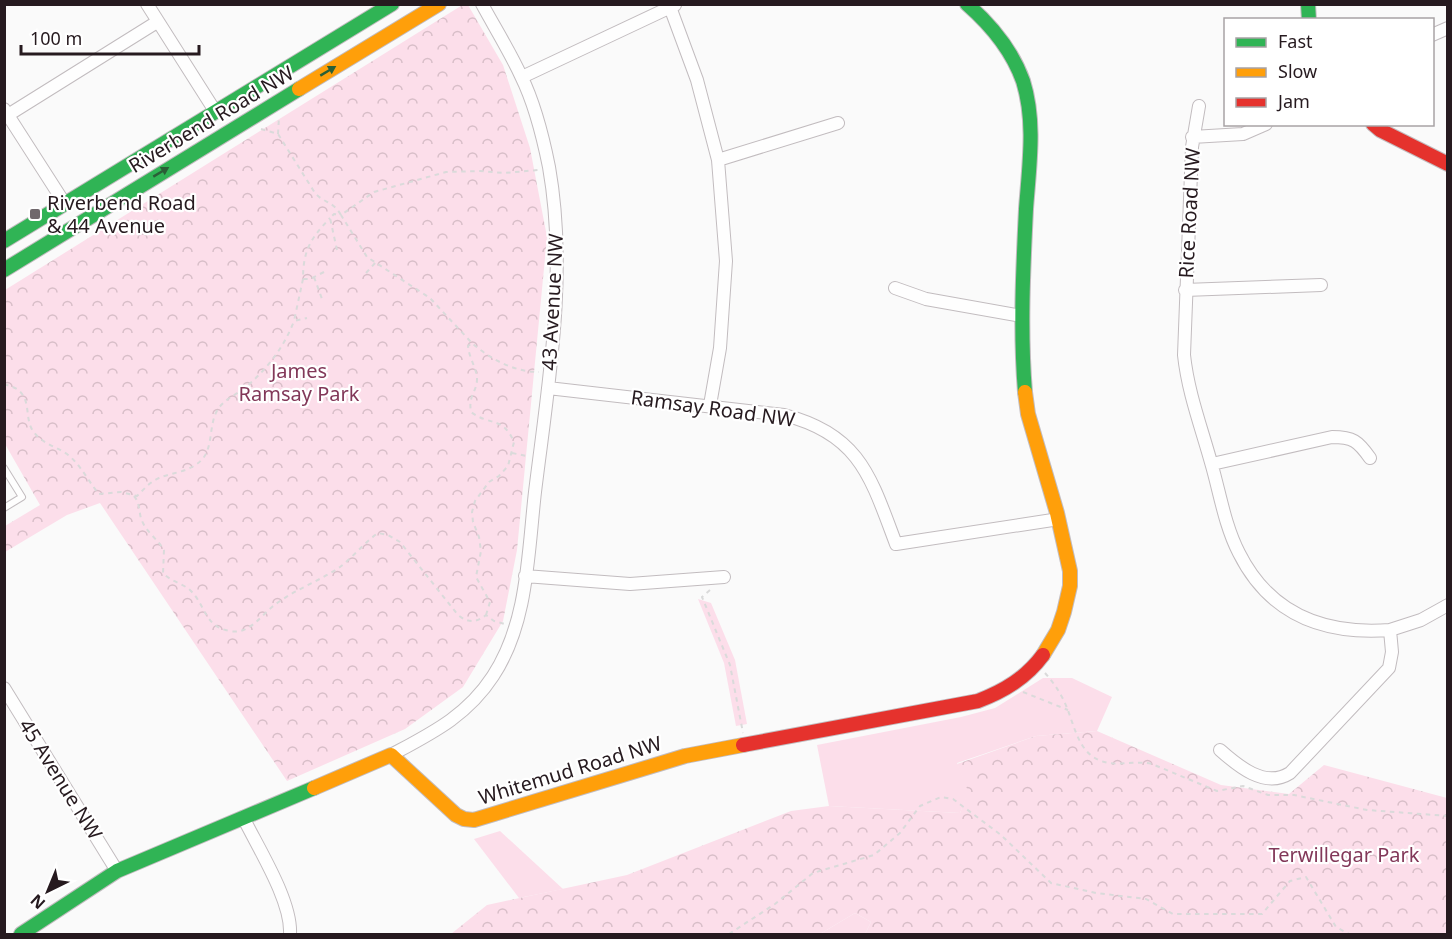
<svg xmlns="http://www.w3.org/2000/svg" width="1452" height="939" viewBox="0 0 1452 939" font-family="'Noto Sans',sans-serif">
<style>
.grass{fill:#fcdeea}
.forest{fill:url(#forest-crowns)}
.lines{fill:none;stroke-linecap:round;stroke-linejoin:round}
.lane-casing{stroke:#c2bcbf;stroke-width:8}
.street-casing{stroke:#c2bcbf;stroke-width:14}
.fast-casing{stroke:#c2bcbf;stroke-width:16}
.slow-casing{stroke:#c2bcbf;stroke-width:16}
.jam-casing{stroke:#c2bcbf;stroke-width:16}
.path{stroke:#dadada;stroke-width:2;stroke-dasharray:4.5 4.5;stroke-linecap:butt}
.lane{stroke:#fefefe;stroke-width:6}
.street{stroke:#fefefe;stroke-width:12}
.fast{stroke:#30b455;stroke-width:14}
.slow{stroke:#ff9f0a;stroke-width:14}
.jam{stroke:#e5322d;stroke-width:14}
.oneway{fill:#2a5f37}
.poi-dot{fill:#70686c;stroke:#fff;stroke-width:2}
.labels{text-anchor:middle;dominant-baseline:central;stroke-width:4.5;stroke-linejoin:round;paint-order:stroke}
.street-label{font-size:20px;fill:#261a1f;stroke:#fff}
.poi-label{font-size:20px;fill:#261a1f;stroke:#fff;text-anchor:start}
.park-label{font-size:20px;fill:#823859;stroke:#fff}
</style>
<defs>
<pattern id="forest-crowns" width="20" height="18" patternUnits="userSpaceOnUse" patternTransform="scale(1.5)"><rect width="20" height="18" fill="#fcdeea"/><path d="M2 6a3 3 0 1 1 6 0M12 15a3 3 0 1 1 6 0" fill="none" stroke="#d8bec8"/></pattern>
</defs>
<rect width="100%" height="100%" fill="#fafafa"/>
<!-- grass -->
<path class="grass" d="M698,599L711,603L735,660L747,724L736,726L724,663Z
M1043,678H1072L1112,697L1097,731L1036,736L957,763L969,791L960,813L829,806L817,745L961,717L995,708Z
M500,831L563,889L519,898L474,839Z
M855,913L871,922L865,934H820Z"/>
<!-- forest -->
<path class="forest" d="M464,4L468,5L503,65L530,148L547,237L517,550L503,621L463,687L405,729L287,781L100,503L67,515L5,552V526L40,505L5,444V290Z
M1097,731L1221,785L1289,794L1324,765L1447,798V934H865L871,922L855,913L820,934H451L487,905L627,875L791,811L829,806L960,813L968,791L957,764L1036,736Z"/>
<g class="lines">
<defs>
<path id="lane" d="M4,468L22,497L4,508"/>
<path id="street" d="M147,4L215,111
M670,7L697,80L718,160L726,261L720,348L710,405
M1432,35L1448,28
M522,77L675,5
M1199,106L1192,147L1184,355C1188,393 1202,429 1212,466C1220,494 1225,526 1239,553C1270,615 1325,635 1390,630
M4,109L65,204
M8,115L157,22
M1192,137L1243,134L1266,124
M718,160L838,123
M895,288L926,299L1021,316
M1185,290L1321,285
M548,388L784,415C860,434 871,478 896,544L1059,519
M1212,464L1332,437C1353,437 1358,441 1370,458
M525,576L630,584L724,577
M4,688L117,871
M1220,750C1238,766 1265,789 1290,773L1389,668L1392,652L1390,630L1421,620L1448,605
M391,755C432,733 467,716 493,676C528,623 528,553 535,492C548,386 568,274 549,167C543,137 535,104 521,76C510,52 495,28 482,4
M243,817C258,848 292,901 290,934"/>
<path id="fast" d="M967,4C991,25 1012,50 1023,81C1036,122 1029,167 1026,209C1023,270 1020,331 1025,392
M1308,4L1309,20
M4,241L392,4
M4,270L299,89
M21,934L117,871L314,788"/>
<path id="slow" d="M299,89L439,4
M1025,392L1028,414L1057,513L1070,571V586L1064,612L1058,630L1043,655
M314,788L391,755L456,815L464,819L474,820L685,756L743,745"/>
<path id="jam" d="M1373,124L1380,130L1448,164
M743,745L978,701C1004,691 1026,678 1043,655"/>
</defs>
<!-- lane casing -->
<use href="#lane" class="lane-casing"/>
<!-- street casing -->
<use href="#street" class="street-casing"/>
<!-- fast casing -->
<use href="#fast" class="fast-casing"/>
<!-- slow casing -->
<use href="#slow" class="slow-casing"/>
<!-- jam casing -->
<use href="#jam" class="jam-casing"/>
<!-- path -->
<path class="path" d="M261,129L278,134L315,193C325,204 332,200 341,215L374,192L446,172L480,171L504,173L538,170
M278,134L279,116
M337,250L330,218L334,214L341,215L367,257L430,298L471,342
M324,272L310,279H303C303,250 311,238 330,218
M366,273L376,262
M314,277L322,299
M303,279L294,321L307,318
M4,384C9,386 14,387 17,389C32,400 24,418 33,431C41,443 55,446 67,454C81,465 88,481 99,494L121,492L137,496C144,489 150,482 159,478C173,472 193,472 204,457C213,444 209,423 218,409C226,398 236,395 246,387C268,368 284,347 294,321
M512,453L527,456
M134,496C141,504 138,514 143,523C148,533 158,540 164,550L163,573C170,581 182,583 190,590C206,605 204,627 230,631C248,635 260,617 272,607C293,590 318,582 340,567C353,557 364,543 378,533L388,535L400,542L458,615C468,623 476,623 486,615L494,621L505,624
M710,590L702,597L730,665L743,733
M486,615L490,602L476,577L481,551L479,537L473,522L472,512L475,501L489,482L499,476L508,466L514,442C503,416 489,426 471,412C468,395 477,392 477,379C477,369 469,358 468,346L472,343C490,359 514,372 539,372
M1045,673C1052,681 1058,689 1063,699C1074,720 1076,752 1101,761C1117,767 1135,760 1152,764L1217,791L1243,786L1268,795H1294L1367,810L1448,816
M1023,692L1068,710
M729,934L775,904L813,873L874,855L900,833L920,806L941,797L953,799L1001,835L1051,883L1096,893L1146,899L1173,914H1262L1290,881L1306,877L1336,927L1349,934"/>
<!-- lane -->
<use href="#lane" class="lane"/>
<!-- street -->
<use href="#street" class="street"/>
<!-- fast -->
<use href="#fast" class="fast"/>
<!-- slow -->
<use href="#slow" class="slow"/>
<!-- jam -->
<use href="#jam" class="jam"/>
</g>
<!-- one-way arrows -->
<defs><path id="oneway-solid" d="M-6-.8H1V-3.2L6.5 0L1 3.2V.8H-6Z" transform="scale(1.5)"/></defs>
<g class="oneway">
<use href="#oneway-solid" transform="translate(328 71) rotate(-31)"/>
<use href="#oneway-solid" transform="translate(161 172) rotate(-31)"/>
</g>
<!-- markers -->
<rect class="poi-dot" x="29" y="208" width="12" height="12" rx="3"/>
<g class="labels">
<!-- street labels -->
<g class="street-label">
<text transform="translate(211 119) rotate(-31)">Riverbend Road NW</text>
<text transform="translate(1189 213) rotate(-87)">Rice Road NW</text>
<text transform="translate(552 302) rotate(-87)">43 Avenue NW</text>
<text transform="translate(713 408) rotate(8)">Ramsay Road NW</text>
<text transform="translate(570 770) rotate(-17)">Whitemud Road NW</text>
<text transform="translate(61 779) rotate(58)">45 Avenue NW</text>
</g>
<!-- poi labels -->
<g class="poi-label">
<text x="47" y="202">Riverbend Road<tspan x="47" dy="23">&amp; 44 Avenue</tspan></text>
</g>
<!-- park labels -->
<g class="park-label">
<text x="299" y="370">James<tspan x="299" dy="23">Ramsay Park</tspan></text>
<text x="1344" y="854">Terwillegar Park</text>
</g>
</g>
<!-- border -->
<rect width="1452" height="939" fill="none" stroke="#261a1f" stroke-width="12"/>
<!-- legend -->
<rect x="1224" y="18" width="210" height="108" fill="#ffffff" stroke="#a8a3a5" stroke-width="1.5"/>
<rect x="1236" y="38" width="30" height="9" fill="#30b455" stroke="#a8a3a5" stroke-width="1.5"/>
<text x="1278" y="48" font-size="18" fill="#261a1f">Fast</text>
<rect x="1236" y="68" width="30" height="9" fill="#ff9f0a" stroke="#a8a3a5" stroke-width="1.5"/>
<text x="1278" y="78" font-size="18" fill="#261a1f">Slow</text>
<rect x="1236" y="98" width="30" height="9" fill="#e5322d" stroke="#a8a3a5" stroke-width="1.5"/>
<text x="1278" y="108" font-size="18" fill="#261a1f">Jam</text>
<!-- north arrow -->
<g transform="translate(48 891) rotate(223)" stroke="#ffffff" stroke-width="4.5" paint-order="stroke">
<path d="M0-4.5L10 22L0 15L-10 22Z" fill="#261a1f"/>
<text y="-9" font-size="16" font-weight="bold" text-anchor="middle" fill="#261a1f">N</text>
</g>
<!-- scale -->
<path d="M21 45v9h178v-9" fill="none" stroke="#261a1f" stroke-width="3"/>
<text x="30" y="45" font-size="18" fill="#261a1f" stroke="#ffffff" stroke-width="4.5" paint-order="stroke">100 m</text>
</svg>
